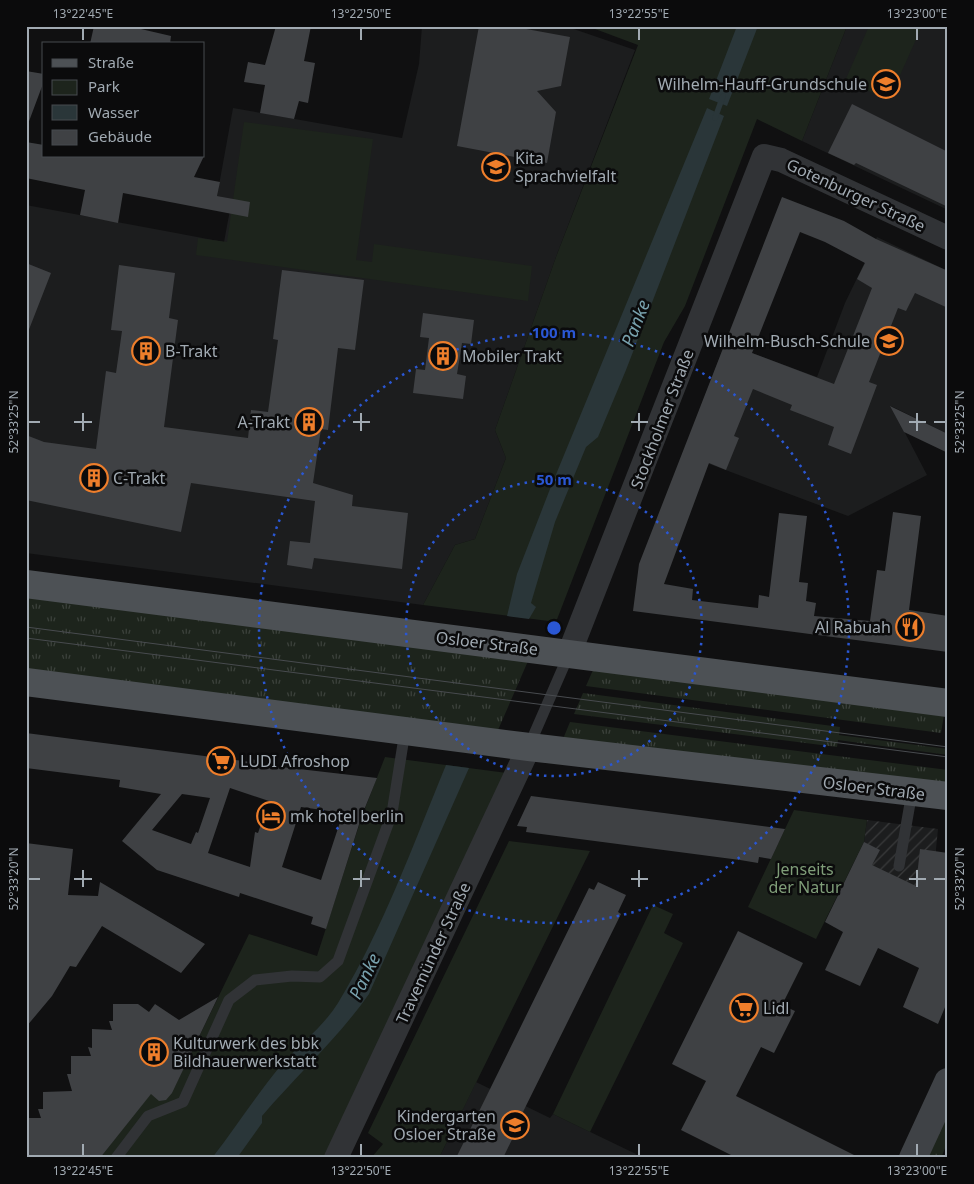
<svg xmlns="http://www.w3.org/2000/svg" width="974" height="1184" viewBox="0 0 974 1184" font-family="'Noto Sans',sans-serif">
<style>
.built{fill:#1c1d1e}
.industrial{fill:url(#industrial-furrows)}
.grass{fill:url(#grass-tufts)}
.park{fill:#1d241c}
.water{fill:#2a3639}
.lines{fill:none;stroke-linecap:round;stroke-linejoin:round}
.stream{stroke:#2a3639;stroke-width:5.5}
.building{fill:#3f4144;fill-rule:evenodd}
.lane{stroke:#313336;stroke-width:11}
.street{stroke:#313336;stroke-width:24}
.secondary{stroke:#3f4246;stroke-width:28}
.primary{stroke:#4d5155;stroke-width:28}
.tram{stroke:#484b4f;stroke-width:1}
.ticks{fill:none;stroke:#a1aab2;stroke-width:2}
.ring{fill:none;stroke:#2a57d4;stroke-width:2.5;stroke-dasharray:2.5 5}
.labels{text-anchor:middle;dominant-baseline:central;stroke-width:5;stroke-linejoin:round;paint-order:stroke}
.poi-label{font-size:16px;fill:#a1aab2;stroke:#0b0b0c;text-anchor:start}
.street-label{font-size:16px;fill:#a1aab2;stroke:#0b0b0c}
.park-label{font-size:16px;fill:#7f9d78;stroke:#0b0b0c}
.water-label{font-size:18px;font-style:italic;fill:#78a1ad;stroke:#0b0b0c}
.centre{fill:#2a57d4;stroke:#0b0b0c;stroke-width:2.5}
.ring-label{font-size:15px;text-anchor:middle;font-weight:bold;fill:#2a57d4;stroke:#0b0b0c;stroke-width:5;stroke-linejoin:round;paint-order:stroke}
.neatline{fill:none;stroke:#a1aab2;stroke-width:2}
.ticks-label{font-size:12px;text-anchor:middle;fill:#a1aab2}
</style>
<defs>
<pattern id="industrial-furrows" width="10" height="10" patternUnits="userSpaceOnUse" patternTransform="scale(1.25)"><rect width="10" height="10" fill="#1c1d1e"/><path d="M-1 1l2-2M0 10L10 0M9 11l2-2" fill="none" stroke="#3a3b3c"/></pattern>
<pattern id="grass-tufts" width="24" height="20" patternUnits="userSpaceOnUse" patternTransform="scale(1.25)"><rect width="24" height="20" fill="#1d241c"/><path d="M3 7l-1-3M5 7V3M7 7l1-3M15 17l-1-3M17 17v-4M19 17l1-3" fill="none" stroke="#3b413b"/></pattern>
</defs>
<rect width="100%" height="100%" fill="#101011"/>
<!-- built -->
<path class="built" d="M422,26H565L635,50L556,257L495,430L506,458L475,539L455,545L423,605L26,553V205L224,242L232,199L217,196L233,108L402,138L419,64Z
M847,26H948V210L802,141Z
M877,237L948,271V434L891,406L927,475L848,516L683,454L725,343L817,377L845,303Z
M476,1082L550,1118L553,1114L636,1154L634,1158H439Z"/>
<!-- industrial -->
<path class="industrial" d="M867,820L938,829L932,888L840,893L864,842Z"/>
<!-- grass -->
<path class="grass" d="M26,597L528,661L498,730L26,669Z
M593,670L944,715L941,733L586,686Z
M583,693L840,727L839,735L948,749V755L838,740L837,747L574,714Z
M570,722L948,770V787L563,739Z
M948,1113V1141L941,1158H925Z"/>
<!-- park -->
<path class="park" d="M587,26H847L802,141L757,119L685,306L664,342L556,622L423,605L455,545L475,539L506,458L495,430L556,257L638,45Z
M869,26H922L889,100L845,81Z
M244,122L373,139L356,260L372,262L374,244L532,266L528,301L196,255L198,238L227,242Z
M385,757L507,773L325,1158H100L159,1083L175,1086L249,934L317,956L362,816Z
M794,810L867,820L864,842L816,939L748,907Z
M509,841L590,851L439,1158H371L383,1144L368,1133Z
M653,905L673,914L664,933L683,943L590,1132L553,1114Z"/>
<!-- water -->
<path class="water" d="M737,26H758L727,106L709,99Z
M707,108L724,116L626,370L598,437L586,447L555,522L531,603L536,607L529,619L507,616L517,574L550,489Z
M446,765L469,768L369,994C338,1038 297,1075 262,1116V1123L237,1158H212C236,1127 257,1094 282,1064C301,1043 323,1027 338,1003C383,929 413,845 446,765Z"/>
<g class="lines">
<!-- stream -->
<path class="stream" d="M715,118L723,96"/>
</g>
<!-- building -->
<path class="building" d="M94,26H128L171,36L170,44H90Z
M276,26H311L304,61L315,63L308,103L299,101L294,119L260,113L265,85L244,82L248,62L265,65Z
M479,26H510L570,37L561,86L537,91L556,112L547,163L457,146Z
M26,71L44,74V81L28,124L26,123Z
M852,104L948,152V207L856,163L854,165L828,153Z
M26,142L44,145V156H204L194,177L220,182L217,196L250,202L248,217L123,193L118,223L80,215L85,190L26,178Z
M782,197L844,221L876,239L948,271V308L915,293L906,311L898,308L869,382L877,385L851,454L828,445L834,427L790,410L792,405L753,389L734,436L739,438L726,470L709,463L664,584L693,589L692,600L758,608L759,595L769,597L779,513L807,516L799,582L808,583L806,601L816,603L814,616L870,621L877,570L885,571L893,512L921,516L909,610L948,616V652L633,611L639,564ZM800,232L825,242L865,263L857,279L872,288L834,384L752,353Z
M26,263L51,273L28,332H26Z
M119,265L175,273L169,318L178,320L164,427L248,438L251,410L268,412L278,340L273,339L282,270L364,280L355,350L338,348L328,430L321,429L313,483L353,495L352,506L408,513L402,569L314,558L312,569L287,565L290,541L310,543L315,501L191,483L181,532L26,500V435L44,442L96,449L106,371L116,373L122,331L111,330Z
M423,313L474,320L471,344L462,343L457,374L466,376L463,399L413,393L416,369L425,370L429,338L420,337Z
M890,406L948,434V453L904,432Z
M26,733L251,762L252,759L273,766L377,778L362,815L326,929L311,924L313,917L240,893L239,897L157,870L122,841L161,794L119,787L120,780L26,768ZM230,788L269,801L258,833L255,832L250,867L208,853ZM182,794L210,798L198,833L196,832L191,844L152,830ZM301,807L343,813L321,880L282,867Z
M531,796L664,813L785,829L771,859L759,857L758,863L740,860L526,832L527,827L517,826Z
M864,842L880,850L872,865L916,886L920,849L948,853V1000L938,1024L903,1007L919,968L878,948L860,986L825,970L843,932L825,922Z
M26,843L73,849L68,895L98,896L100,882L205,944L181,973L102,926L76,967L70,966L52,996L26,1027Z
M598,882L626,895L618,912L621,914L518,1122L520,1123L503,1158H456L589,888L594,890Z
M738,931L803,963L782,1005L795,1011L774,1053L761,1047L736,1096L860,1158H737L681,1130L706,1081L672,1064Z
M218,997L172,1093L166,1100L159,1101L151,1094L100,1158H26V1118H41L38,1109H43V1092L72,1091L67,1074H71V1056H91L88,1047L92,1048V1029L112,1030L109,1021H113V1004H138L149,1012L155,1004L179,1020Z"/>
<g class="lines">
<!-- lane -->
<path class="lane" d="M529,746L569,654
M899,866L912,792
M116,1158L148,1116L183,1102L229,1000L255,980L292,976L320,977L338,961L392,813L405,731"/>
<!-- street -->
<path class="street" d="M569,654L764,156L781,160L948,238
M336,1158L529,747"/>
<!-- secondary -->
<path class="secondary" d="M913,1158L948,1082"/>
<!-- primary -->
<path class="primary" d="M26,584L948,703
M26,682L529,747L948,796"/>
<!-- tram -->
<path class="tram" d="M26,627L948,747
M26,638L948,757"/>
</g>
<!-- ticks -->
<path class="ticks" d="M83,28V40M361,28V40M639,28V40M917,28V40M83,413V431M361,413V431M639,413V431M917,413V431M28,422H40M74,422H92M353,422H370M631,422H648M909,422H926M934,422H946M83,870V887M361,870V887M639,870V887M917,870V887M28,879H40M74,879H92M353,879H370M631,879H648M909,879H926M934,879H946M83,1144V1156M361,1144V1156M639,1144V1156M917,1144V1156"/>
<!-- distance rings -->
<g class="ring">
<circle cx="554" cy="628" r="148"/>
<circle cx="554" cy="628" r="295"/>
</g>
<!-- icons -->
<defs>
<symbol id="school-ring" viewBox="-11 -11 22 22"><circle r="9.5" fill="#0b0b0c" stroke="#ee7e2b" stroke-width="1.5"/><path d="M0-5L7-2L0 1L-7-2ZM-4 1L0 2.5L4 1V4Q0 6-4 4Z" fill="#ee7e2b"/></symbol>
<symbol id="building-ring" viewBox="-11 -11 22 22"><circle r="9.5" fill="#0b0b0c" stroke="#ee7e2b" stroke-width="1.5"/><path d="M-4-6H4V6H1V3H-1V6H-4ZM-2.5-4.3h1.7v1.8h-1.7ZM.8-4.3h1.7v1.8H.8ZM-2.5-1h1.7V.8h-1.7ZM.8-1h1.7V.8H.8Z" fill="#ee7e2b"/></symbol>
<symbol id="restaurant-ring" viewBox="-11 -11 22 22"><circle r="9.5" fill="#0b0b0c" stroke="#ee7e2b" stroke-width="1.5"/><path d="M-5-6h1v4h1v-4h1v4h1v-4h1v5L-1.5 .5V6h-2V.5L-5-1ZM5-6V6H3V1.5H1.5Q1.5-4 5-6Z" fill="#ee7e2b"/></symbol>
<symbol id="supermarket-ring" viewBox="-11 -11 22 22"><circle r="9.5" fill="#0b0b0c" stroke="#ee7e2b" stroke-width="1.5"/><path d="M-6-5.5h2.5l.6 2H6L4.5 2H-2.5L-4.4-4H-6ZM-1.5 3.2a1.3 1.3 0 1 0 .1 0ZM3 3.2a1.3 1.3 0 1 0 .1 0Z" fill="#ee7e2b"/></symbol>
<symbol id="hotel-ring" viewBox="-11 -11 22 22"><circle r="9.5" fill="#0b0b0c" stroke="#ee7e2b" stroke-width="1.5"/><path d="M-6-4.5h1.5V1H6V5H4.5V3h-9V5H-6ZM-4 0a1.8 1.8 0 1 1 3.6 0ZM.5 0V-2.5h3Q6-2.5 6 0Z" fill="#ee7e2b"/></symbol>
</defs>
<g fill-rule="evenodd">
<use href="#school-ring" x="870" y="68" width="32" height="32"/>
<use href="#school-ring" x="480" y="151" width="32" height="32"/>
<use href="#school-ring" x="873" y="325" width="32" height="32"/>
<use href="#building-ring" x="130" y="335" width="32" height="32"/>
<use href="#building-ring" x="427" y="340" width="32" height="32"/>
<use href="#building-ring" x="293" y="406" width="32" height="32"/>
<use href="#building-ring" x="78" y="462" width="32" height="32"/>
<use href="#restaurant-ring" x="894" y="611" width="32" height="32"/>
<use href="#supermarket-ring" x="205" y="745" width="32" height="32"/>
<use href="#hotel-ring" x="255" y="800" width="32" height="32"/>
<use href="#supermarket-ring" x="728" y="992" width="32" height="32"/>
<use href="#building-ring" x="138" y="1036" width="32" height="32"/>
<use href="#school-ring" x="499" y="1109" width="32" height="32"/>
</g>
<g class="labels">
<!-- poi labels -->
<g class="poi-label">
<text x="867" y="84" text-anchor="end">Wilhelm-Hauff-Grundschule</text>
<text x="515" y="158">Kita<tspan x="515" dy="18">Sprachvielfalt</tspan></text>
<text x="870" y="341" text-anchor="end">Wilhelm-Busch-Schule</text>
<text x="165" y="351">B-Trakt</text>
<text x="462" y="356">Mobiler Trakt</text>
<text x="290" y="422" text-anchor="end">A-Trakt</text>
<text x="113" y="478">C-Trakt</text>
<text x="891" y="627" text-anchor="end">Al Rabuah</text>
<text x="240" y="761">LUDI Afroshop</text>
<text x="290" y="816">mk hotel berlin</text>
<text x="763" y="1008">Lidl</text>
<text x="173" y="1043">Kulturwerk des bbk<tspan x="173" dy="18">Bildhauerwerkstatt</tspan></text>
<text x="496" y="1116" text-anchor="end">Kindergarten<tspan x="496" dy="18">Osloer Straße</tspan></text>
</g>
<!-- street labels -->
<g class="street-label">
<text transform="translate(856 195) rotate(25)">Gotenburger Straße</text>
<text transform="translate(662 419) rotate(-69)">Stockholmer Straße</text>
<text transform="translate(487 643) rotate(7)">Osloer Straße</text>
<text transform="translate(874 788) rotate(7)">Osloer Straße</text>
<text transform="translate(433 953) rotate(-65)">Travemünder Straße</text>
</g>
<!-- park labels -->
<g class="park-label">
<text x="805" y="869">Jenseits<tspan x="805" dy="18">der Natur</tspan></text>
</g>
<!-- water labels -->
<g class="water-label">
<text transform="translate(635 323) rotate(-69)">Panke</text>
<text transform="translate(364 976) rotate(-64)">Panke</text>
</g>
</g>
<circle cx="554" cy="628" r="8" class="centre"/>
<g class="ring-label">
<text x="554" y="338">100 m</text>
<text x="554" y="485">50 m</text>
</g>
<!-- border -->
<rect width="974" height="1184" fill="none" stroke="#0b0b0c" stroke-width="55"/>
<!-- legend -->
<rect x="42" y="42" width="162" height="115" fill="#0b0b0c" stroke="#474b4e"/>
<rect x="52" y="59" width="25" height="8" fill="#4d5155" stroke="#474b4e"/>
<text x="88" y="68" font-size="15" fill="#a1aab2">Straße</text>
<rect x="52" y="80" width="25" height="15" fill="#1d241c" stroke="#474b4e"/>
<text x="88" y="92" font-size="15" fill="#a1aab2">Park</text>
<rect x="52" y="105" width="25" height="15" fill="#2a3639" stroke="#474b4e"/>
<text x="88" y="118" font-size="15" fill="#a1aab2">Wasser</text>
<rect x="52" y="130" width="25" height="15" fill="#3f4144" stroke="#474b4e"/>
<text x="88" y="142" font-size="15" fill="#a1aab2">Gebäude</text>
<rect x="28" y="28" width="918" height="1128" class="neatline"/>
<g class="ticks-label">
<text x="83" y="18">13°22'45"E</text>
<text x="361" y="18">13°22'50"E</text>
<text x="639" y="18">13°22'55"E</text>
<text x="917" y="18">13°23'00"E</text>
<text transform="translate(14 422) rotate(-90)" y="4">52°33'25"N</text>
<text transform="translate(960 422) rotate(-90)" y="4">52°33'25"N</text>
<text transform="translate(14 879) rotate(-90)" y="4">52°33'20"N</text>
<text transform="translate(960 879) rotate(-90)" y="4">52°33'20"N</text>
<text x="83" y="1175">13°22'45"E</text>
<text x="361" y="1175">13°22'50"E</text>
<text x="639" y="1175">13°22'55"E</text>
<text x="917" y="1175">13°23'00"E</text>
</g>
</svg>
